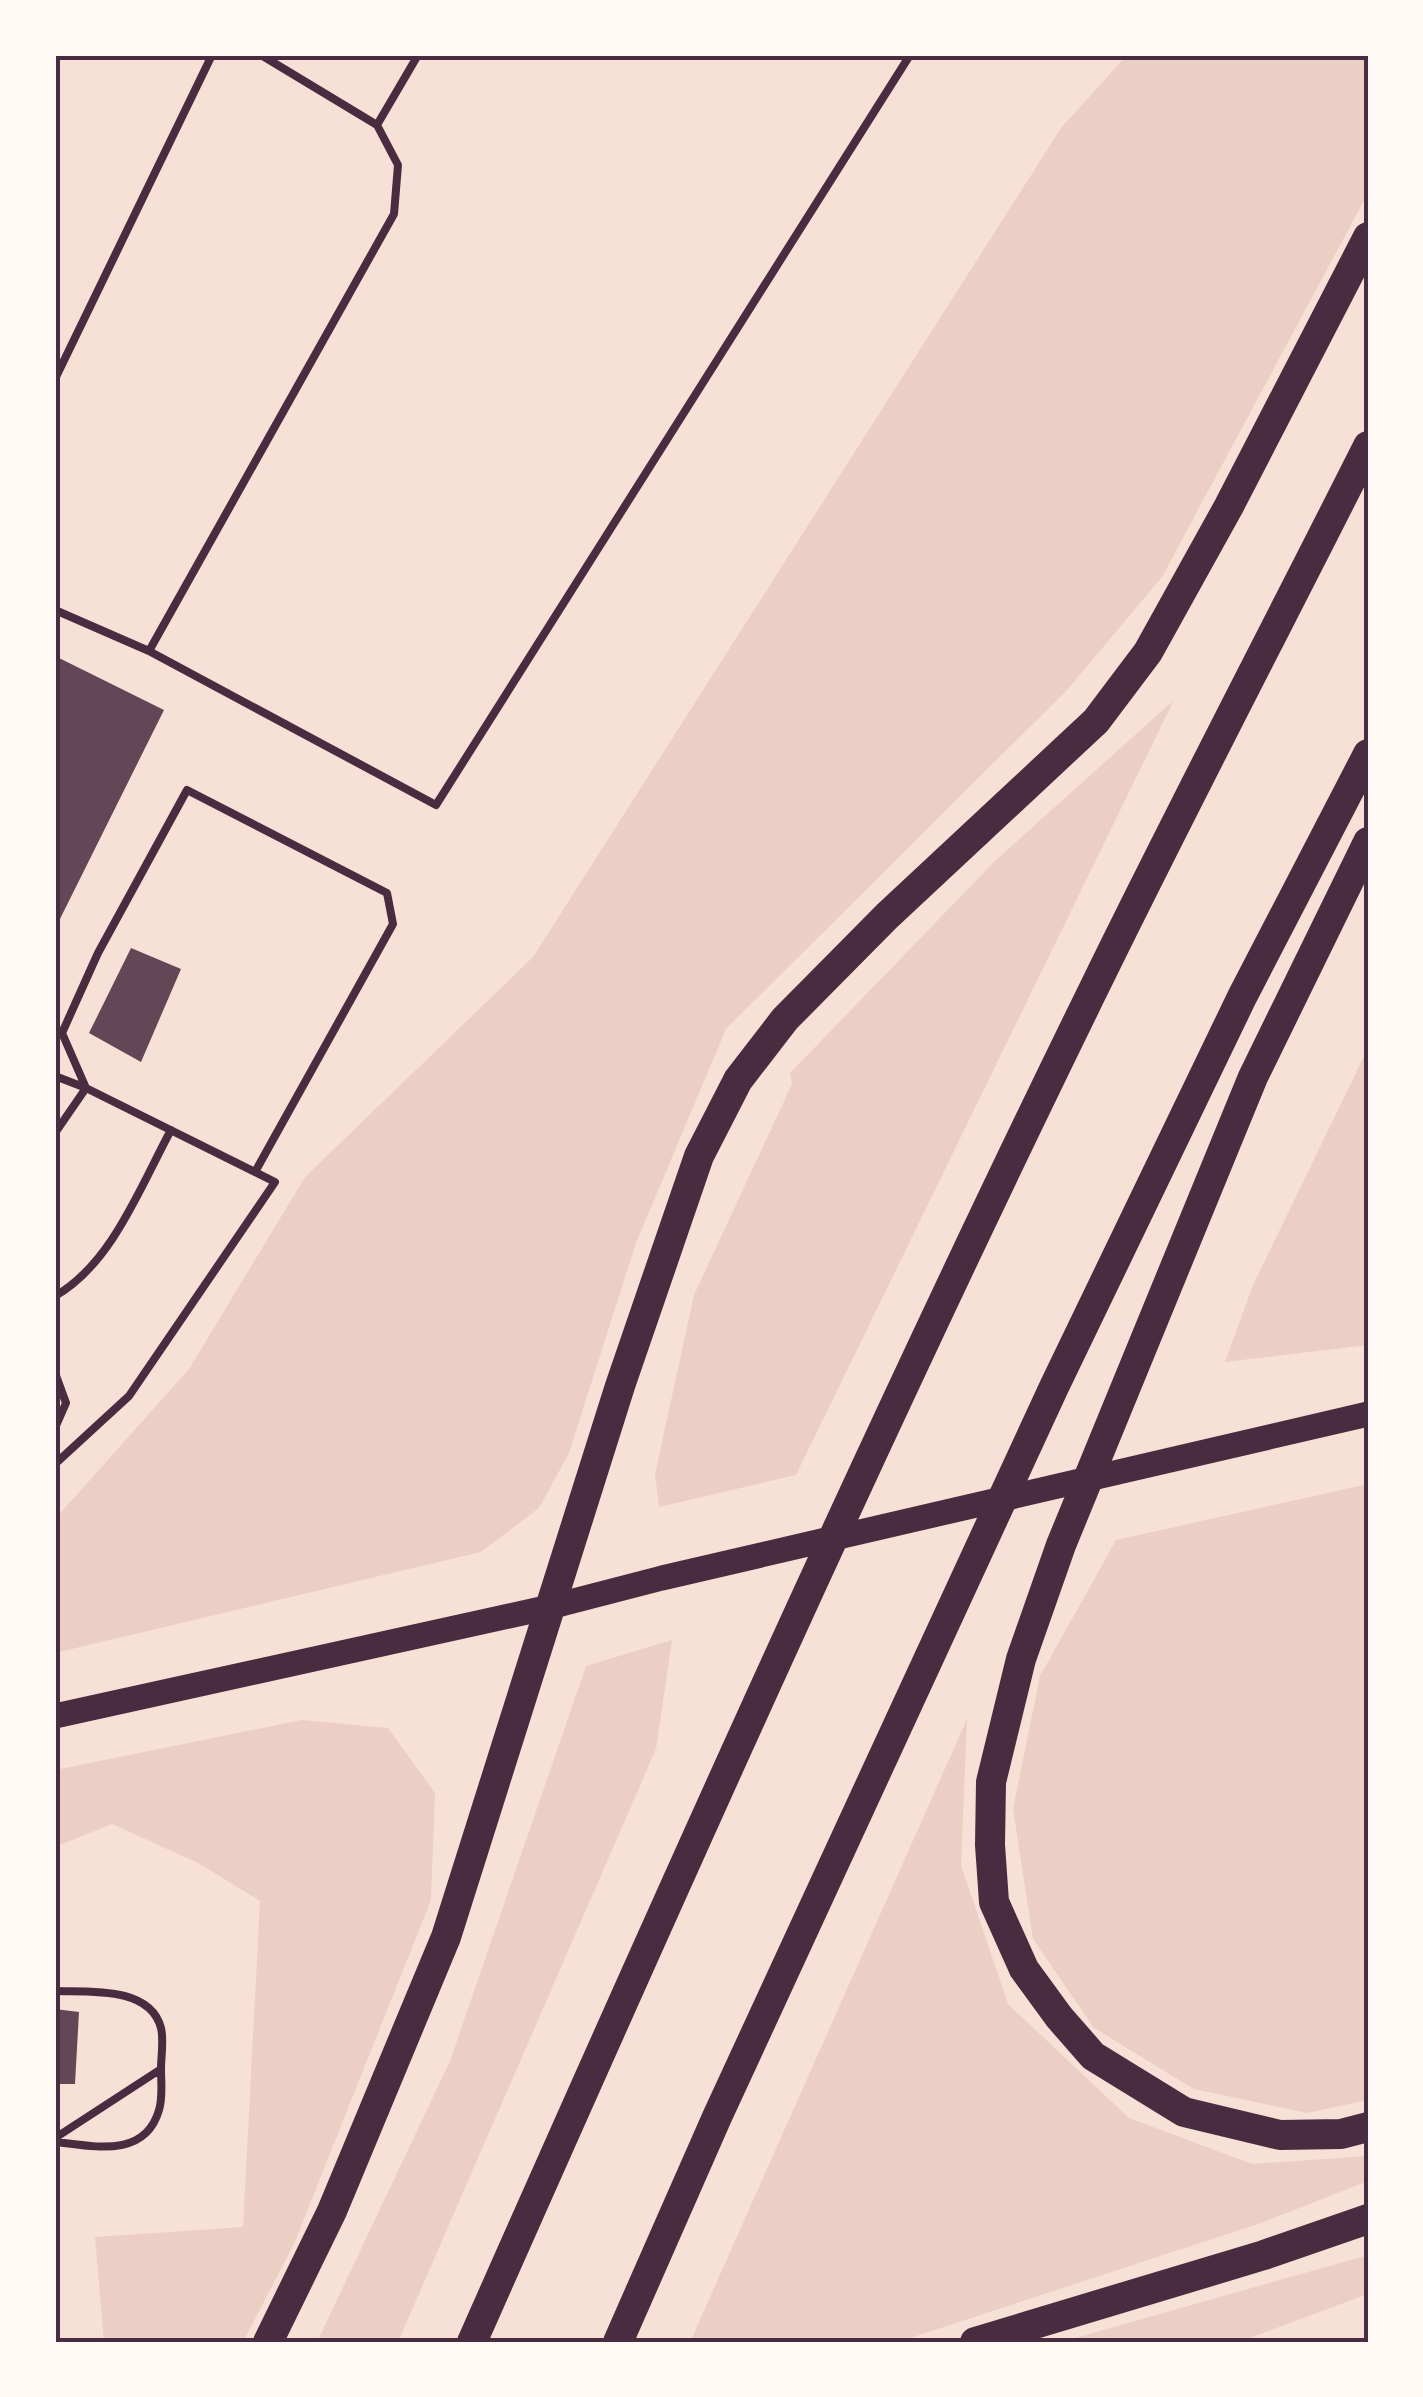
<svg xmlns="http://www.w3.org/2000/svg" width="1423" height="2397" viewBox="0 0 1423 2397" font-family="Roboto,sans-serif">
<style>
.green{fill:#ebcfc5}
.building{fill:#644757}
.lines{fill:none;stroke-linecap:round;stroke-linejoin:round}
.service{stroke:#4a2c40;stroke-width:8}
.primary{stroke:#4a2c40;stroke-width:25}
.motorway{stroke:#4a2c40;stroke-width:30}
.neatline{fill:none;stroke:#4a2c40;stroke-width:4}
</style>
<rect width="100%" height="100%" fill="#f7e1d7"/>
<!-- green -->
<path class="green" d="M1127,55H1368V193L1162,577L1068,689L726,1029L636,1243L569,1453L539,1508L481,1552L55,1653V1519L189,1369L305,1177L533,957L1061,128Z
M1174,700L796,1475L659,1507L655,1474L694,1295L792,1084L790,1073L995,861Z
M1368,1048V1345L1225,1362L1253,1285Z
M1368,1484V2100L1307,2113L1194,2089L1094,2028L1033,1939L1013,1809L1040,1676L1116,1540Z
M672,1640L656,1749L398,2342H317L450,2061L586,1666Z
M967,1719L961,1865L1008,2004L1129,2118L1252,2164L1368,2156V2181L1261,2223L898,2342H690Z
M302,1720L388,1728L435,1793L431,1900L294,2244L243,2342H104L95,2237L243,2227L260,1901L198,1863L112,1824L55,1847V1770Z
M1368,2255V2294L1239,2342H1061Z"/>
<!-- building -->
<path class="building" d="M55,656L164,710L55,929Z
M131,948L181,969L141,1062L89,1033Z
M55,2009L79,2012L75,2084H55Z"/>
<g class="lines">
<!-- service -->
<path class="service" d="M377,125L418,55
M55,379L212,55
M55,610L149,651L394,214L398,165L377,125L261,55
M149,651L436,805L910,55
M55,1076L86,1088
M86,1088L62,1033L98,953L187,790L387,893L393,924L255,1172
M55,1133L86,1088L275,1182L129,1396L55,1464
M55,1296C112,1264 141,1185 171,1130
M55,1373L66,1403L55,1428
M55,1991C89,1992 150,1986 161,2028C164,2040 161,2057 161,2069L55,2138
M55,2142C93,2146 145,2159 159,2110C163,2098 161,2081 161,2069"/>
<!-- primary -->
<path class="primary" d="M55,1716L550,1607L662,1578L1368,1414"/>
<!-- motorway -->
<path class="motorway" d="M1368,842L1253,1077L1061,1545L1021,1659L991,1782L990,1845L994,1902L1024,1969L1059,2017L1093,2056L1184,2112L1280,2135L1341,2134L1368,2127
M268,2342L332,2211L446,1937L620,1386L699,1156L738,1080L785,1019L887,916L1096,721L1148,652L1229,506L1368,237
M472,2342C674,1886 877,1430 1097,982C1185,802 1278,625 1368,446
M618,2342L717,2117L1054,1387L1242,997L1368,754
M975,2342L1264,2255L1368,2219"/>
</g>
<!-- border -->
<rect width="1423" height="2397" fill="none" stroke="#fffaf5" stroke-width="115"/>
<rect x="58" y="58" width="1308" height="2282" class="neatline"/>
</svg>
